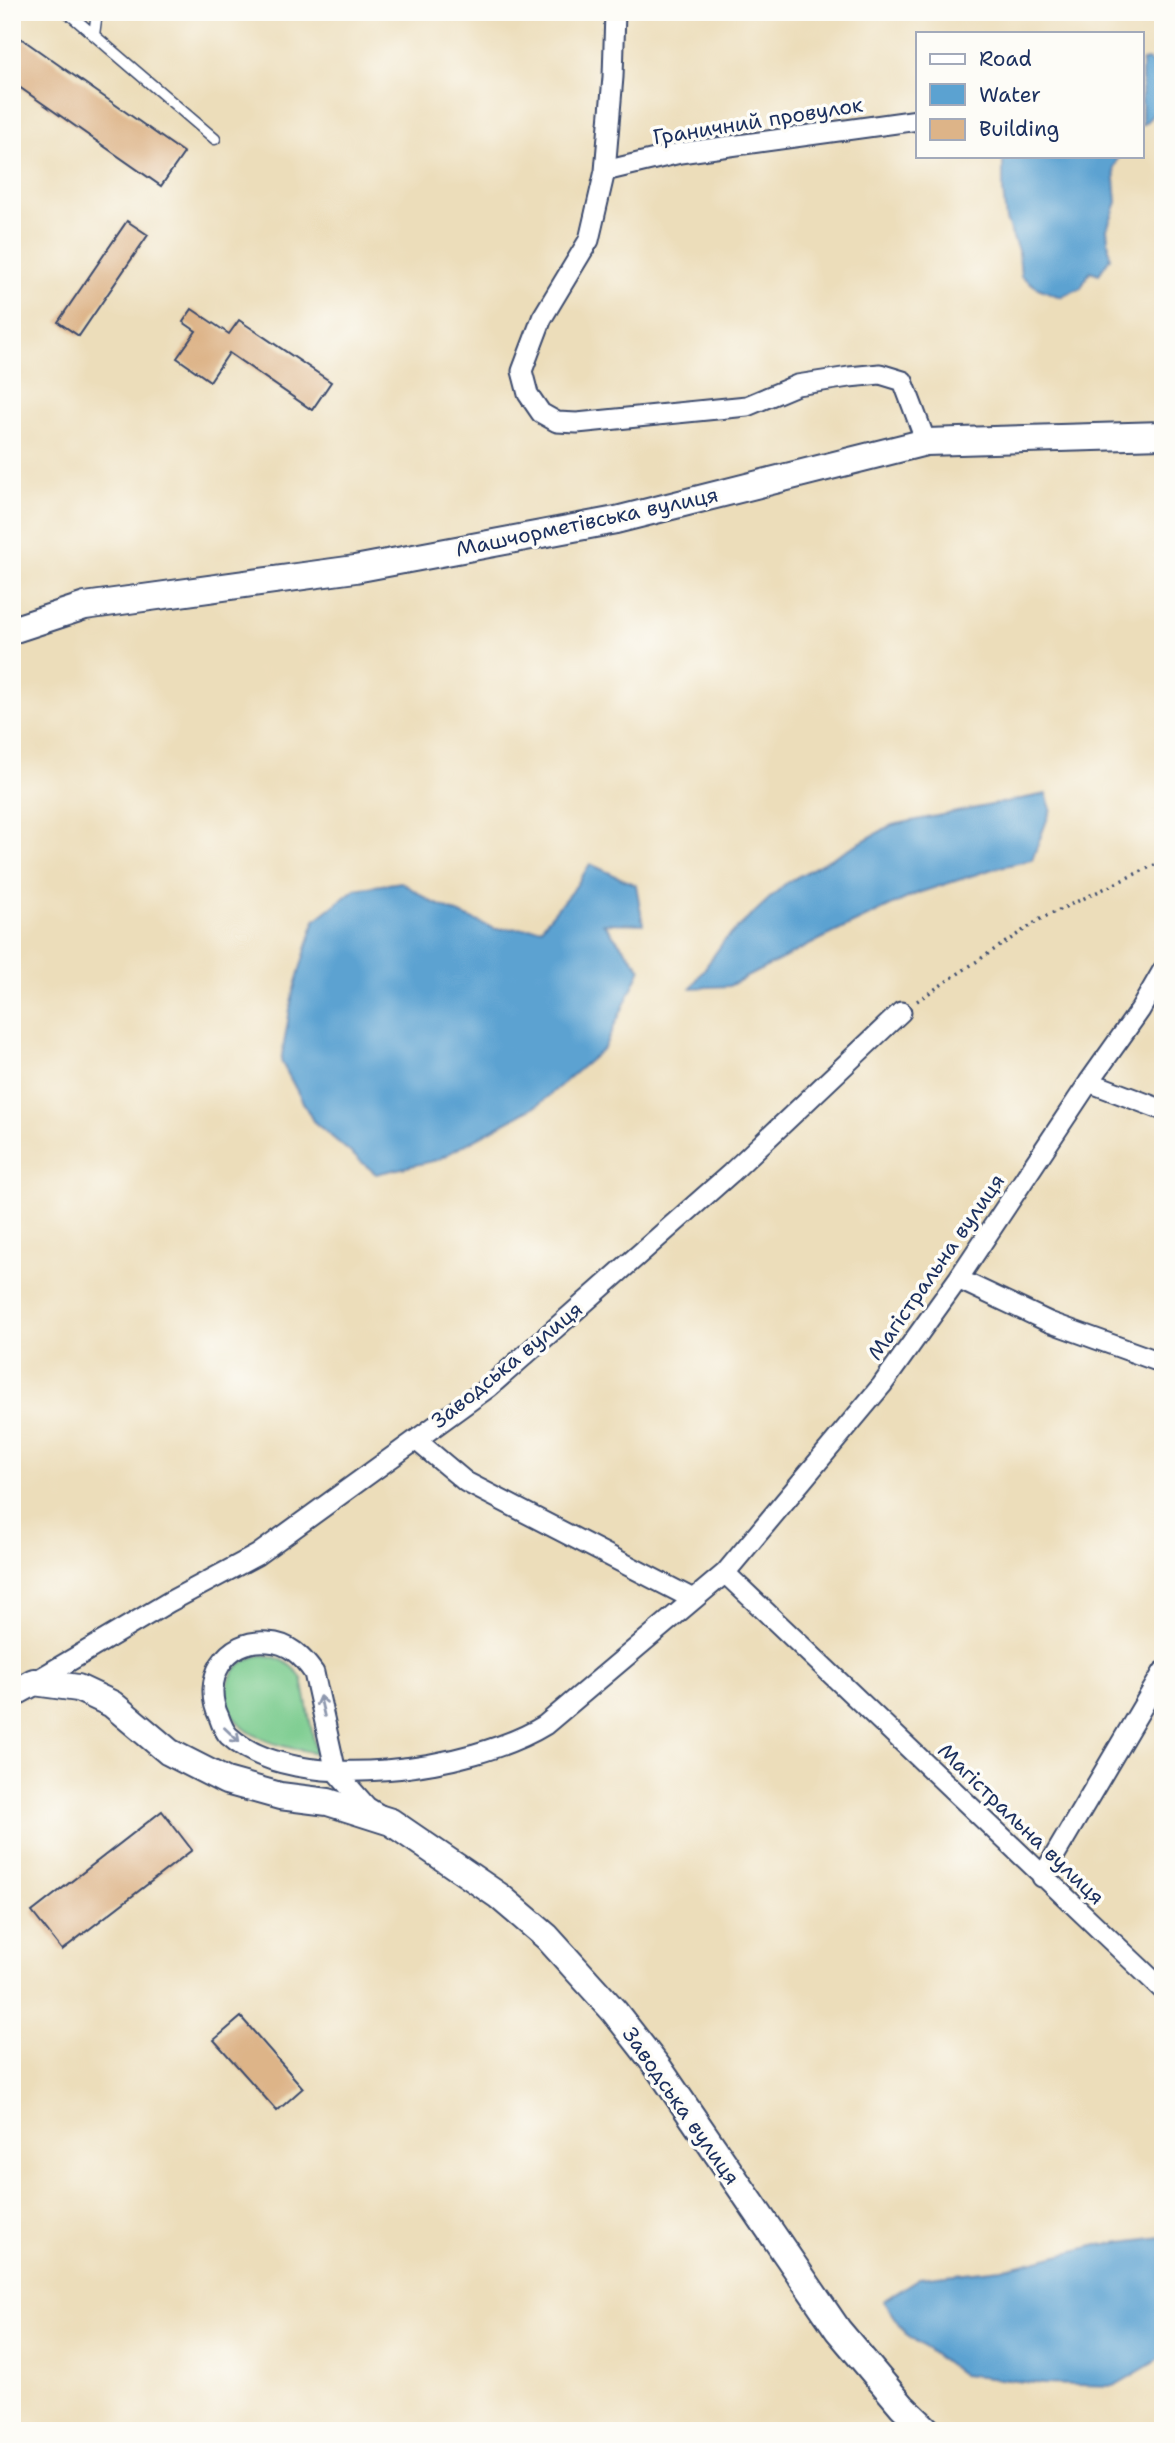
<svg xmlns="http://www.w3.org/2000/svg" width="1175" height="2443" viewBox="0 0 1175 2443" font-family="'Shantell Sans',sans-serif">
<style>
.green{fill:#79cb8d;stroke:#4a7d76;stroke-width:2}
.water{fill:#5ba2d1;stroke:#3b6898;stroke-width:2}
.building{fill:#ddb488}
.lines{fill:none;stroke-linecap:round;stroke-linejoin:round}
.lane-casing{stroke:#3a496c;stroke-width:13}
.street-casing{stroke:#3a496c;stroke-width:23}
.secondary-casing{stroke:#3a496c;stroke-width:30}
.path{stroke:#3a496c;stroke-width:3.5;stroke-dasharray:2 5;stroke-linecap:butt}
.lane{stroke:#fff;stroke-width:10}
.street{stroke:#fff;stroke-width:19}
.secondary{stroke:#fff;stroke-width:26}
.oneway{stroke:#8d97ae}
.labels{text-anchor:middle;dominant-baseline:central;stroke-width:7;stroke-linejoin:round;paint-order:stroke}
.street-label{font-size:21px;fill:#1b2f5e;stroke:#fdfcf7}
</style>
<rect width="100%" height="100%" fill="#fdfcf7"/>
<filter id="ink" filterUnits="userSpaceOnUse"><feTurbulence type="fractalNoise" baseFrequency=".0143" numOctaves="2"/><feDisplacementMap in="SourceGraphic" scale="14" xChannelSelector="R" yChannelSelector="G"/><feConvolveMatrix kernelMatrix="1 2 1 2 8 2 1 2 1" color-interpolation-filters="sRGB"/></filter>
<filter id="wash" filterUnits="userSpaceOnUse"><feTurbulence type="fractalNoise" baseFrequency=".00686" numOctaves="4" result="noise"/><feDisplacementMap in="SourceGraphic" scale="28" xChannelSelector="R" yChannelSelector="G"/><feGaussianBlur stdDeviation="1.57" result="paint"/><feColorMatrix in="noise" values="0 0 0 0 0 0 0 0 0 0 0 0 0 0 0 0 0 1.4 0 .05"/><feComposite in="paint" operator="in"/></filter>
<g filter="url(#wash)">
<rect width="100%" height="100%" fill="#ecddba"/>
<!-- green -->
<path class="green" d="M263,1655C281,1657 292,1664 302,1679L316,1753C293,1748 268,1745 248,1731C215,1709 221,1661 263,1655Z"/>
<!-- water -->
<path class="water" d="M1148,60L1161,70C1163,90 1160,113 1142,125V61Z
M1003,156H1119L1114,168L1117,202L1107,229L1110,258L1099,274L1090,271L1081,288L1060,297L1038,288L1021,276L1019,253L1006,220L1003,191Z
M1046,794L1051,809L1032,860L996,868L918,893L823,938L729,986L691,988L724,941L786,883L892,825Z
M590,864L636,885L643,924L603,923L641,969L604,1048L539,1104L437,1160L376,1174L313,1121L281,1061L293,992L315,920L355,889L401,882L432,902L495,929L541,928L576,886Z
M1163,2237V2357L1114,2386L1043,2384L962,2375L905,2333L883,2301L919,2278L1002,2269L1098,2245Z"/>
<g id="blocks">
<!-- building -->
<path class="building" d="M12,32L184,153L161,186L12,82Z
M127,221L148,235L79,336L58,322Z
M192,309L229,334L239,320L331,382L312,410L229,353L210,381L177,358L196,331L183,322Z
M162,1811L192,1850L62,1950L32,1912Z
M241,2017L303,2088L277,2111L214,2040Z"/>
</g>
</g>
<g filter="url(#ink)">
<use href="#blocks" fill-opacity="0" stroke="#3a496c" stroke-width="2"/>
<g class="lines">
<defs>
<path id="lane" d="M67,12L215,139
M94,35L97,12"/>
<path id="street" d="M615,12L613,77L605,171L589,240L542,318L522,371L528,394L541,413L557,422L577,423L747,406L797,385L849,377L880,374L903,381L926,442
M605,171L680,153L918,120
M1089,1082L1163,1110
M958,1279L1049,1322L1163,1363
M416,1440L466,1482L693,1599
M725,1573L1163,1990
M34,1682L169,1602L257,1555L489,1387L731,1173L901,1012
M380,1815L367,1807L336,1772L314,1673C302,1656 289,1643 268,1642C225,1638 201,1680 219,1717C221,1723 224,1731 229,1736C296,1797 474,1769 545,1725L725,1573L882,1385L958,1279L1089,1082L1140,1010L1163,970
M1042,1877L1163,1672"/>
<path id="secondary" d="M12,630L85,606L355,569L616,520L926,442L1163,435
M12,1694L34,1682L78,1688L112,1704L169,1752L226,1781L280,1796L328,1802L391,1822L499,1896L547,1937L614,2011L660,2070L838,2330L902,2406L928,2431"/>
</defs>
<!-- lane casing -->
<use href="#lane" class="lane-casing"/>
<!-- street casing -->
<use href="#street" class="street-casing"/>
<!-- secondary casing -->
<use href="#secondary" class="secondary-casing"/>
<!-- path -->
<path class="path" d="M917,1001L1042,918L1163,861"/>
<!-- lane -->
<use href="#lane" class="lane"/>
<!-- street -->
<use href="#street" class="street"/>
<!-- secondary -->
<use href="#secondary" class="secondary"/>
</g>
<!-- one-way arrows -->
<defs><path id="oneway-shaft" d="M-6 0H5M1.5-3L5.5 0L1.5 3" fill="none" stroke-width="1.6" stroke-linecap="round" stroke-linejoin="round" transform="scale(1.75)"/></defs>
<g class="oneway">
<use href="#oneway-shaft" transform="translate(322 1706) rotate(-103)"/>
<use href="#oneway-shaft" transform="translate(232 1735) rotate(44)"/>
</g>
</g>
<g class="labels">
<!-- street labels -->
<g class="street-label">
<text transform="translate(758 121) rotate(-9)">Граничний провулок</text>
<text transform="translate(587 522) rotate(-12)">Машчорметівська вулиця</text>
<text transform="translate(936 1267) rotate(-55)">Магістральна вулиця</text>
<text transform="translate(507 1365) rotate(-39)">Заводська вулиця</text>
<text transform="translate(1021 1824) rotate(44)">Магістральна вулиця</text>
<text transform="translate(681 2106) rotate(55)">Заводська вулиця</text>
</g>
</g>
<!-- margin -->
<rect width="1175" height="2443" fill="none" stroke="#fdfcf7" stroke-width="42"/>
<!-- legend -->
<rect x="916" y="32" width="228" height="126" fill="#fdfcf7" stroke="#a3aaba" stroke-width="2"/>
<rect x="930" y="54" width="35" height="10" fill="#ffffff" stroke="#a3aaba" stroke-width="2"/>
<text x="979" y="66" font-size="21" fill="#1b2f5e">Road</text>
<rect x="930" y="84" width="35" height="21" fill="#5ba2d1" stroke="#a3aaba" stroke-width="2"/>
<text x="979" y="102" font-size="21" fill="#1b2f5e">Water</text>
<rect x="930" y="119" width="35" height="21" fill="#ddb488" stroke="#a3aaba" stroke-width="2"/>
<text x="979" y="136" font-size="21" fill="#1b2f5e">Building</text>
</svg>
